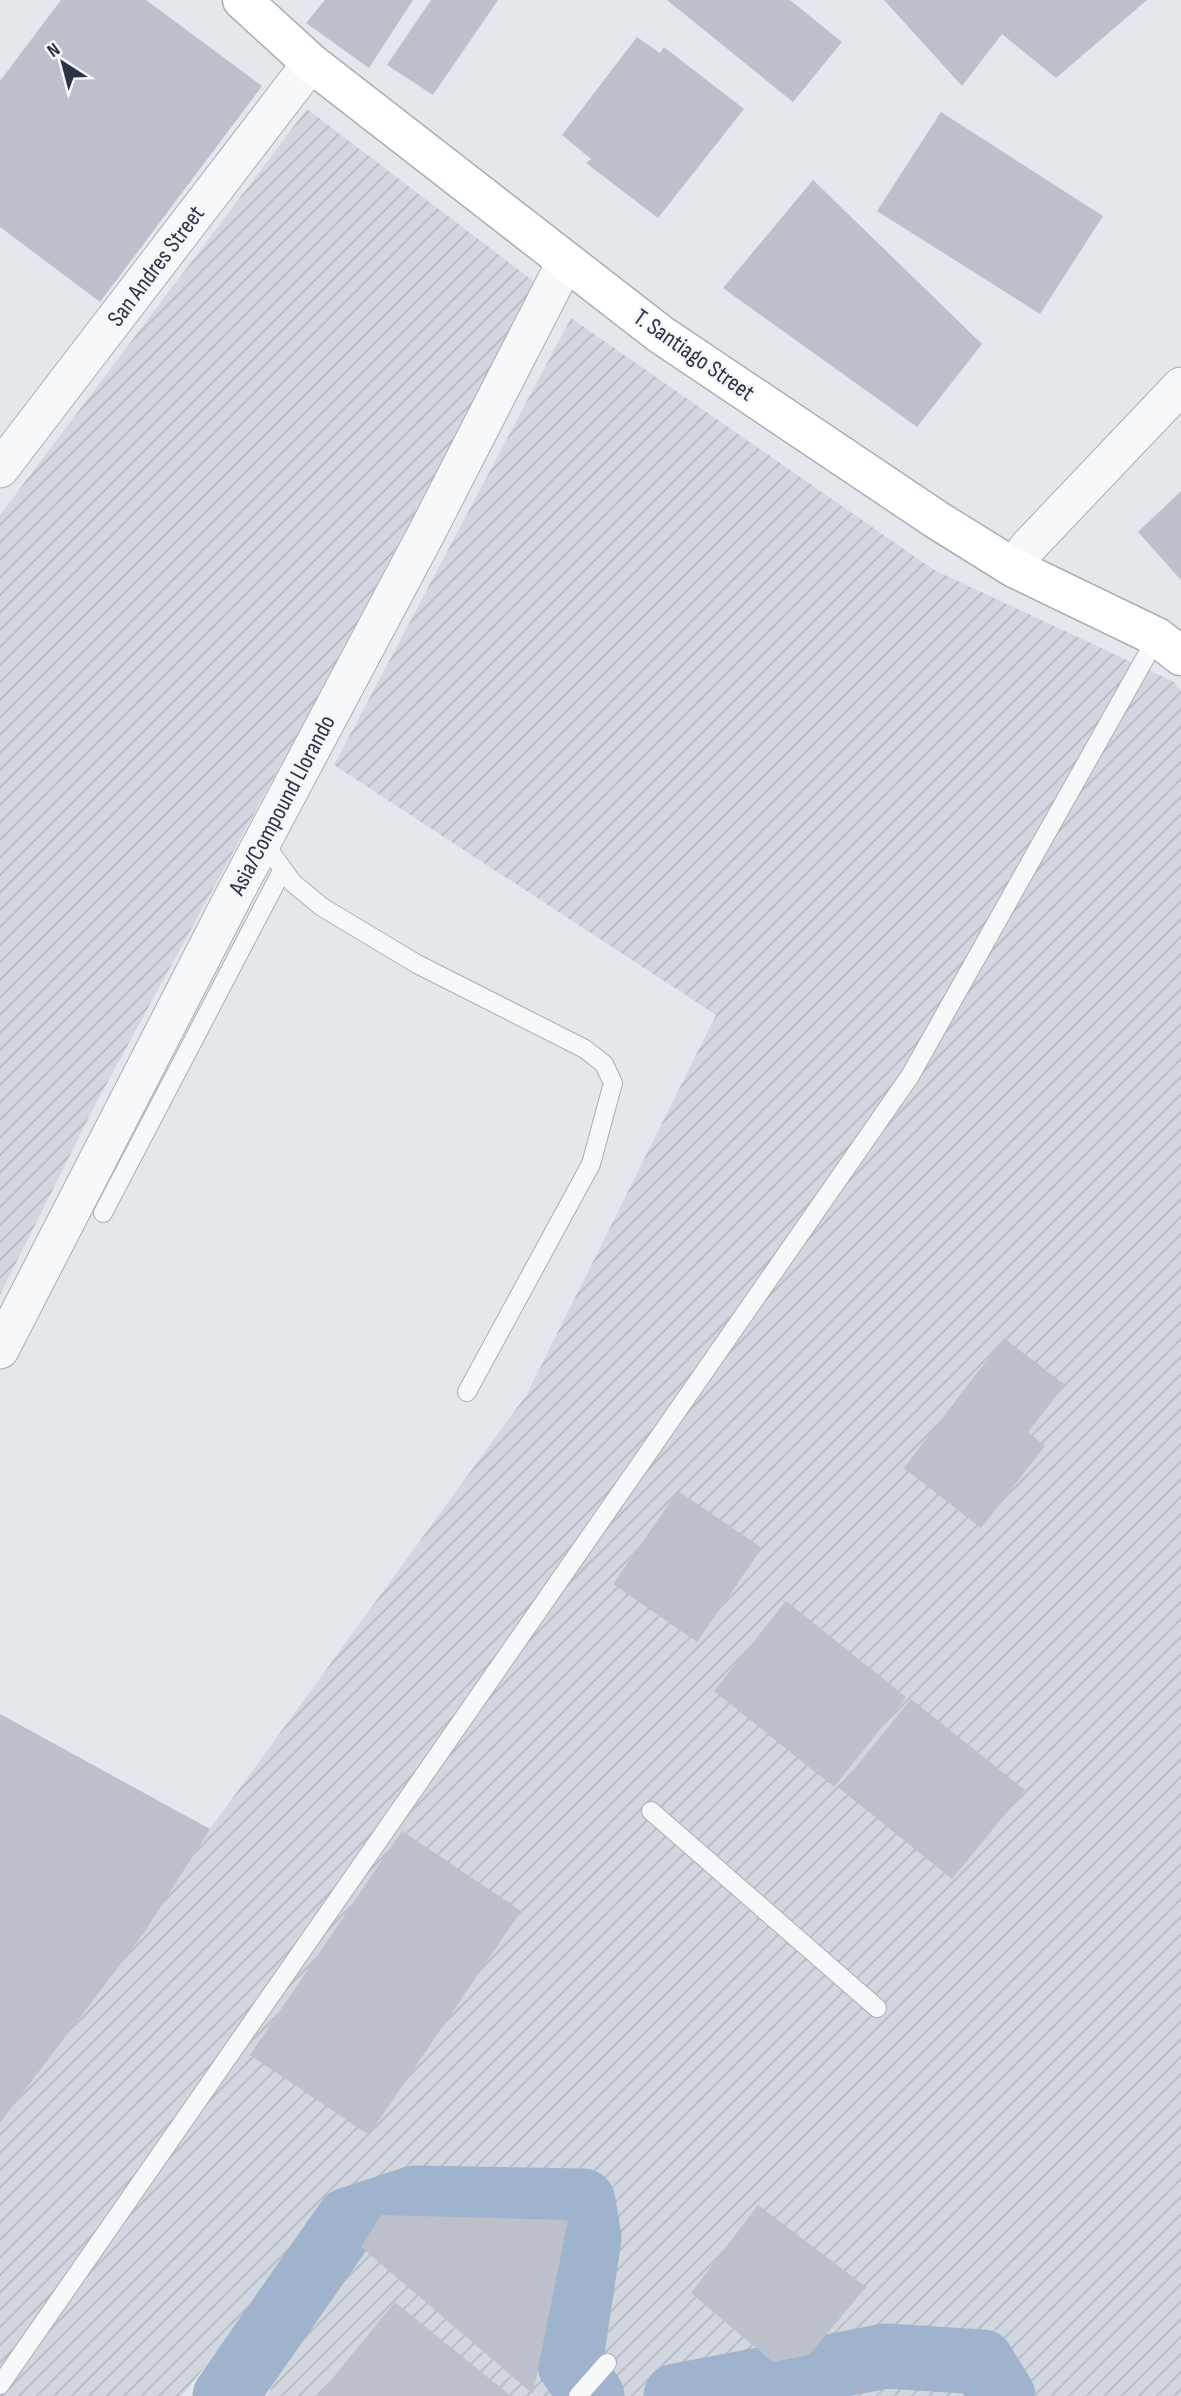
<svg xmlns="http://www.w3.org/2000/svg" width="1181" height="2396" viewBox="0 0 1181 2396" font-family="'Sofia Sans Condensed',sans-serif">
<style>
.industrial{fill:url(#industrial-furrows)}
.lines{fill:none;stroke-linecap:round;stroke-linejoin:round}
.river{stroke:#9fb4cc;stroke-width:65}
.building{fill:#bbc0ca}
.lane-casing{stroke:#a9aeb7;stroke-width:20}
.street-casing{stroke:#a9aeb7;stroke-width:39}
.secondary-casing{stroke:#a9aeb7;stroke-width:41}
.lane{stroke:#f7f8fa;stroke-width:18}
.street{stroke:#f7f8fa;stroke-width:37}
.secondary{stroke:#fff;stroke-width:38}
.labels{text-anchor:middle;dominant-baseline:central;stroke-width:5;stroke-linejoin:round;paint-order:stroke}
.street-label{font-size:24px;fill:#2b3445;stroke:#f4f6f9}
</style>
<defs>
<pattern id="industrial-furrows" width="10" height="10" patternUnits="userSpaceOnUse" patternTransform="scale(1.75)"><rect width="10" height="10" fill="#d2d6de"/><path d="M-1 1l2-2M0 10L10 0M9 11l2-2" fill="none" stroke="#b4b8c0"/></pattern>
</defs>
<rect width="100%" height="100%" fill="#e4e7ec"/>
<!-- industrial -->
<path class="industrial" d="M307,109L536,283L310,711L94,1107L0,1295V515Z
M571,318L934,570L1174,682L1181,691V2396H267L353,2229L338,2195L182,2396H0V2123L62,2041L210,1829L527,1394L716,1015L334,765Z"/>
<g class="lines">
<!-- river -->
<path class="river" d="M225,2396L348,2220L415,2198L583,2201L589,2238L570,2365L592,2396
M676,2396L886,2356L982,2362L1003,2396"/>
</g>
<!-- building -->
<path class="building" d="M61,0H146L262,86L100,302L0,227V81Z
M325,0H413L369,68L306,23Z
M431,0H498L433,95L387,65Z
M667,0H790L842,42L793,102Z
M884,0H1147L1056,78L1002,34L962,86Z
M637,37L660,53L664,47L744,109L658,218L586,163L591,159L562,135Z
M941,112L1103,216L1040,314L877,211Z
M813,180L982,344L917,427L723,288Z
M1181,491V580L1138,532Z
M1004,1338L1065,1385L1028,1432L1045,1446L981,1528L904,1468Z
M678,1491L762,1548L697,1642L613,1584Z
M786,1601L906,1697L834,1787L714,1691Z
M911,1699L1025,1790L952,1879L839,1788Z
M0,1714L210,1829L144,1933L0,2123Z
M402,1831L521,1911L369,2135L250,2055Z
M758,2205L866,2287L809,2355L773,2362L691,2293Z
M381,2215L568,2220L533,2394L361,2247Z
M395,2302L511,2396H318Z"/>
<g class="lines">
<defs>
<path id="lane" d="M260,845L272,854L293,883L322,907L417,964L585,1049L604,1064L613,1083L591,1164L467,1392
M103,1213L282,871
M651,1811L877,2008
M0,2385L910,1076L1157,637
M578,2396L607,2363"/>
<path id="street" d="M0,469L311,63
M1014,568L1028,547L1181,386
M0,1350L233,897L427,532L566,261"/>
<path id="secondary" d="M242,0L311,63L660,334L937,520L1014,568L1157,637L1181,656"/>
</defs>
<!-- lane casing -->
<use href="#lane" class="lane-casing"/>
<!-- street casing -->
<use href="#street" class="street-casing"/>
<!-- secondary casing -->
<use href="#secondary" class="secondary-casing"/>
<!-- lane -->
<use href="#lane" class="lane"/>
<!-- street -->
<use href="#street" class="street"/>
<!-- secondary -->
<use href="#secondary" class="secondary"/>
</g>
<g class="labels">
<!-- street labels -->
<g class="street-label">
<text transform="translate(156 266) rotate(-53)">San Andres Street</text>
<text transform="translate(694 355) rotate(35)">T. Santiago Street</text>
<text transform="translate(282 805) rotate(-62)">Asia/Compound Llorando</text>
</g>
</g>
<!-- north arrow -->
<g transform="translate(63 63) rotate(324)" stroke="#f4f6f9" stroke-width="5" paint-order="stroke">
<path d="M0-5L12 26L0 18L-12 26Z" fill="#2b3445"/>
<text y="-10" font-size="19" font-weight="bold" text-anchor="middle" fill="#2b3445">N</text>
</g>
</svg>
